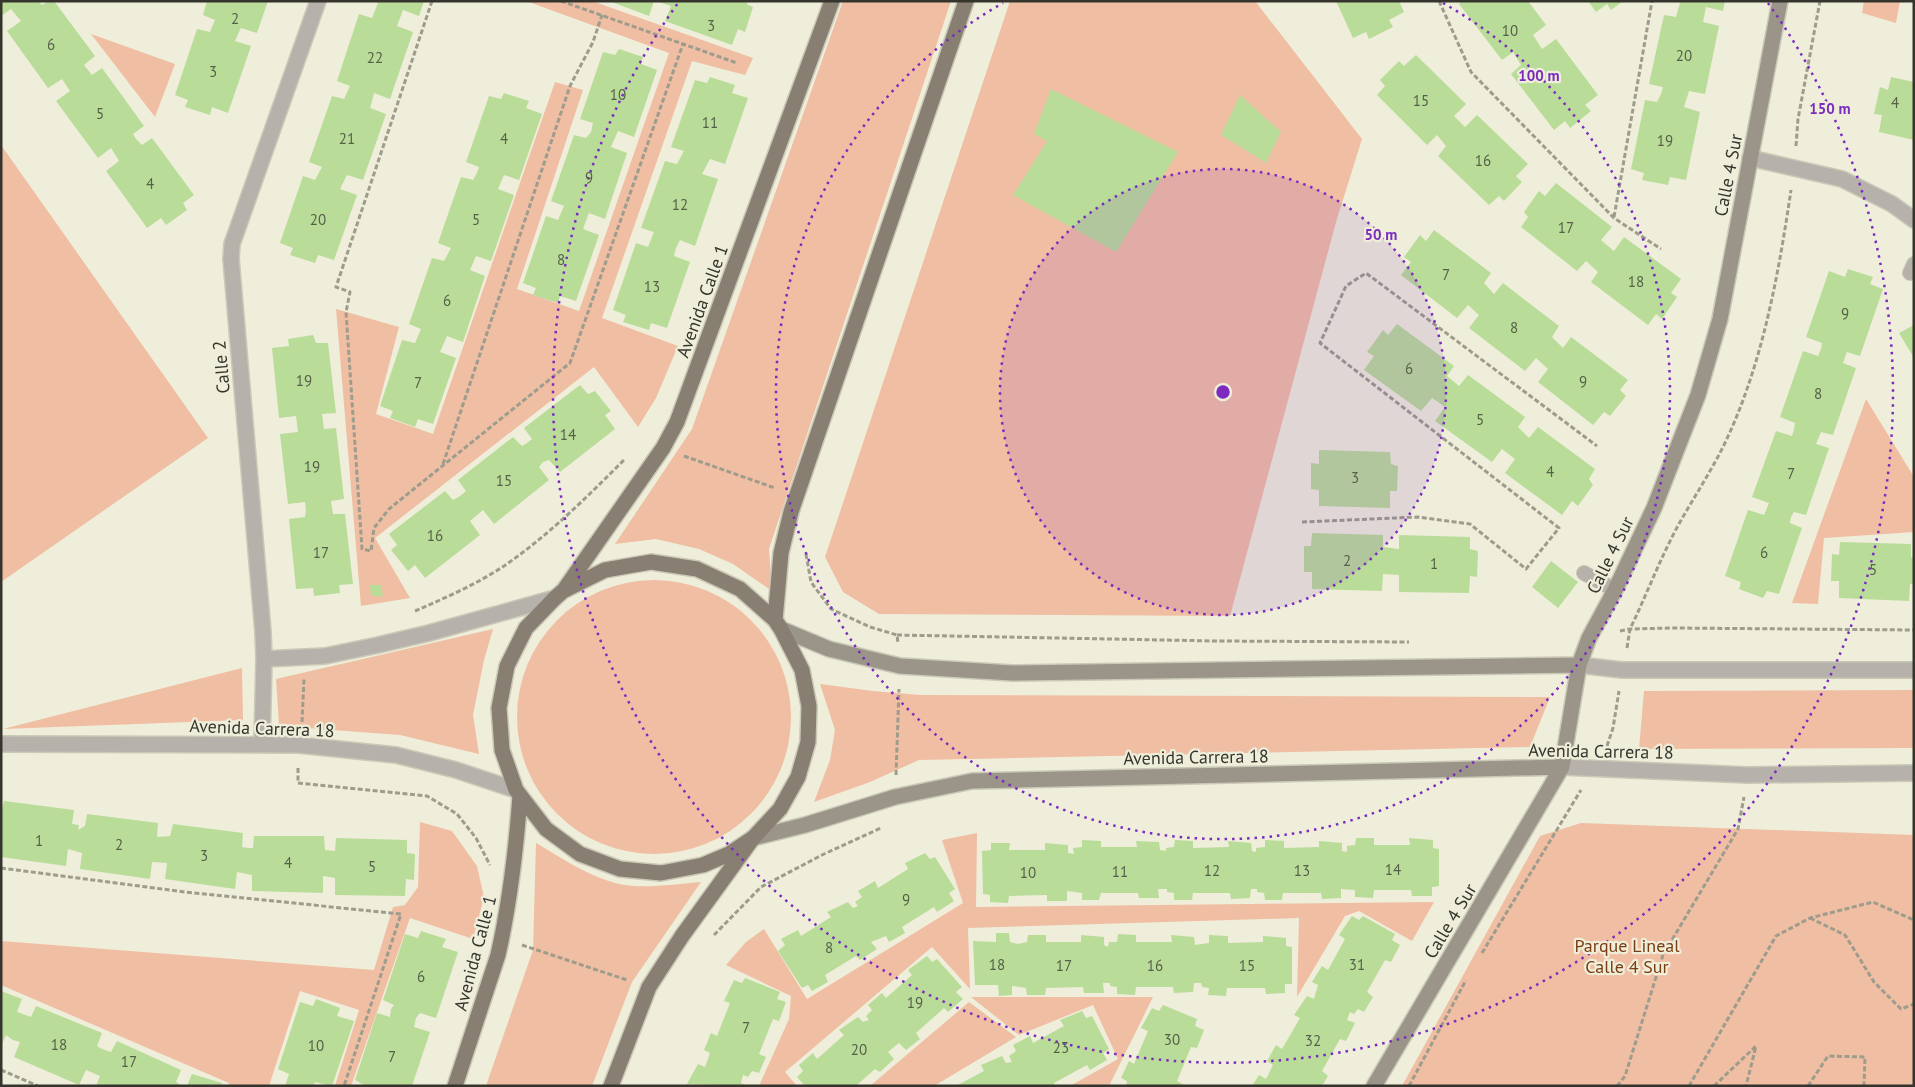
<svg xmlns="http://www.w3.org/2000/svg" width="1915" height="1087" viewBox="0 0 1915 1087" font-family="'PT Sans',sans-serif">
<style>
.green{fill:#f0bea3}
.building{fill:#b9dc99}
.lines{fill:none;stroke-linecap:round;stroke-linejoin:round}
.lane-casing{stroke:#cac9b7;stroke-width:16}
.street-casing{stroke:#cac9b7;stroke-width:18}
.secondary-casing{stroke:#cac9b7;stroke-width:18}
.primary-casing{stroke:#cac9b7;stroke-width:18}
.path{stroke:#9d9c8d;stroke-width:3;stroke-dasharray:5 2.5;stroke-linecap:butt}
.lane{stroke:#b6b1aa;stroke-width:14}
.street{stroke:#b6b1aa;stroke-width:15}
.secondary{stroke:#9b9489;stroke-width:15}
.primary{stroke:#887f72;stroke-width:15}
.ring{fill:none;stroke:#7b2cbf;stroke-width:2.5;stroke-dasharray:2.5 5}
.labels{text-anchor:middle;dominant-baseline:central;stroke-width:4.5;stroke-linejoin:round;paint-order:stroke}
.number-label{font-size:15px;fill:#565f48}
.street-label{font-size:18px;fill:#35352d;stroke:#efeeda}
.park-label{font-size:18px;fill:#7b3c12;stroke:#efeeda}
.centre{fill:#7b2cbf;stroke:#efeeda;stroke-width:2.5}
.ring-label{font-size:15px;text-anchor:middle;font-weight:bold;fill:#7b2cbf;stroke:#efeeda;stroke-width:4.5;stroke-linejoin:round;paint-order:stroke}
</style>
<rect width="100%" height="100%" fill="#efeeda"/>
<!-- green -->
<path class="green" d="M526,1H592L753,58L745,75L692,61L602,318L678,346L656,398L638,427L594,367L375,538L410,598L361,606L336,309L399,327L376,414L433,434L555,82L583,90L517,289L579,311L669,53Z
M843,1H951L769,549L772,591L733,564L699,549L656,539L615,544L692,429Z
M1010,1H1255L1362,139L1336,222L1230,616L879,614L843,592L825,557Z
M1864,1H1900L1896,23L1862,13Z
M91,34L175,64L155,117Z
M1,145L208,438L1,582Z
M1866,399L1914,477V532L1824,538L1818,604L1792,603Z
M517 717a137 137 0 1 1 274 0a137 137 0 1 1-274 0Z
M493,629L484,660L473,715L479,754L400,735L279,726L276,679Z
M242,668L243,720L3,729Z
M820,684L873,691L920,695L1550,697L1530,747L919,760L870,782L814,802L830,760L835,730Z
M1914,690V748L1639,749L1644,691Z
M420,822L452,831L477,866L484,897L473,939L410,918L351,1086H335L359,1010L300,991L269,1086H228L229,1083L1,985V941L374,970L393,907L405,905L418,887Z
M1581,823L1914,835V1086H1402L1540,836Z
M977,833L976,907L1434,902L1412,941L1359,911L1345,916L1297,997L1299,918L968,928L970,989L932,947L785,1072L797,1086H759L789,1019L791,996L726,965L746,942L764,929L807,999L963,903L942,840Z
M536,843C562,858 586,875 615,883C639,890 675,884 701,882L632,982L592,1086H486L533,950Z
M971,997H1153L1109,1086H1070L1118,1059L1093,1005L1019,1035Z
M969,1002L1016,1037L934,1086H870Z"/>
<!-- building -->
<path class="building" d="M1,1H38L42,5L49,1H54L95,56L84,65L92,75L102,68L144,126L133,134L136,139L142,145L152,138L194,195L183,203L187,210L166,225L161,218L147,228L106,171L119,161L111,148L98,158L56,101L70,91L62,79L48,88L7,31L21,21L11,9L1,16Z
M207,1H268L257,33L241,28L238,34L235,41L251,46L228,113L212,107L210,115L185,107L188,100L175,95L197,29L210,32L215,20L203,15Z
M374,1H424L419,16L403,10L397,26L413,32L390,99L374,93L372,101L370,108L386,114L363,180L347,175L340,189L357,195L334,260L318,255L315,263L290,255L293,248L280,243L303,176L315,180L322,167L309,162L332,96L344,99L350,86L337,81L359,14L372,18L378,3Z
M609,1H654L649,16Z
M747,1V4L753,7L745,32L738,29L732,45L665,21L671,6L659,2Z
M1336,1H1399L1404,12L1389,20L1393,27L1369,39L1366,32L1353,38Z
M1462,1H1528L1546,25L1533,35L1542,49L1556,39L1598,95L1585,105L1591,111L1570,128L1565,121L1554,130L1511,74L1521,65L1513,52L1502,60L1459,4Z
M1588,1H1623L1611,10L1607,4L1596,12Z
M1677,1H1725L1723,11L1706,7L1703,22L1719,26L1705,94L1689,91L1684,107L1700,112L1686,180L1670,177L1668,185L1642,180L1644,173L1631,169L1645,100L1657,102L1661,94L1663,87L1649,84L1664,15L1676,17L1680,3Z
M619,49L643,57L641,64L657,70L634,137L618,131L611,147L627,153L605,219L589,213L583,229L599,235L576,301L560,296L558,303L533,295L536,288L523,283L546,216L558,220L564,206L551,201L574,135L586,138L591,132L593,123L580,119L603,52L615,55Z
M1416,55L1466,104L1454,116L1465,127L1477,115L1528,164L1516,176L1522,182L1504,201L1499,196L1489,205L1438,156L1446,146L1437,135L1427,145L1377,95L1385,86L1380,80L1399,61L1404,66Z
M710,77L735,85L732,93L748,98L725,164L710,159L702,174L718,179L695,246L680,240L676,248L674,256L690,262L667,328L651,323L649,330L623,322L626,315L613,310L636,243L648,247L654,232L641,228L665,161L677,164L684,151L671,147L695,80L707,83Z
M1891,77L1914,82V140L1879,132L1882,115L1874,114L1880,87L1888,90Z
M1051,89L1178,152L1116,252L1013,195L1047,141L1034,134Z
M504,93L529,101L526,108L542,114L519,180L504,175L498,189L514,195L491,261L476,256L470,270L485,276L463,342L447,336L440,352L456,358L433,424L418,419L415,427L390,418L393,411L380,406L402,340L415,343L421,329L409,324L432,258L444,261L451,248L438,243L461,177L473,180L477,173L479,167L466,162L489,96L501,99Z
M1240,95L1281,132L1266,163L1221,135Z
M1556,183L1612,227L1601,240L1608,246L1614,251L1624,237L1681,279L1671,293L1677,297L1662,319L1656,314L1648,325L1591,282L1598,272L1586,261L1577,271L1521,227L1528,217L1524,212L1539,191L1545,196Z
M1434,230L1491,273L1484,283L1494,294L1503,283L1559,326L1552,337L1563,348L1571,337L1628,380L1620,390L1626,396L1610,416L1604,412L1593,425L1538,382L1548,369L1536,358L1525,371L1469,328L1479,315L1468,305L1457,318L1401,275L1411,262L1404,257L1420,235L1426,241Z
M1848,269L1873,277L1870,284L1883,289L1860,356L1847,352L1845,357L1843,363L1856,368L1833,435L1821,432L1816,444L1829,448L1806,515L1794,512L1791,517L1790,523L1802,528L1779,594L1767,591L1763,598L1739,589L1741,582L1725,576L1748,510L1764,515L1769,503L1752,497L1776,431L1792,436L1794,429L1795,423L1780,417L1803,351L1818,356L1821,349L1822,343L1806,337L1829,271L1845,277Z
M1397,324L1454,366L1447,376L1459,386L1468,375L1525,417L1518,427L1529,438L1538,427L1595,469L1589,479L1593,485L1578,506L1572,501L1562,515L1505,473L1515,459L1502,449L1492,462L1435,421L1445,407L1438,402L1432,398L1421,411L1364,370L1374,356L1367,352L1383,330L1388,335Z
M1914,325V358L1899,333Z
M313,335L316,343H328L336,413L322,414L324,429L336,428L344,499L331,501L333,514H345L353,584L339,585L340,593L314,596L313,588L296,589L289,519L305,517L306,510L305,502L288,504L280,434L298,432L296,416L279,418L272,348L289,346L288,339Z
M580,385L588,394L595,391L611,411L605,415L615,429L560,472L549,460L543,462L539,467L549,480L494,524L483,510L470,521L480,535L425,578L415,565L408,571L391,550L397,545L389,534L445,491L453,500L460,496L466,491L458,480L513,437L522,446L527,443L532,439L524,428Z
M1319,450L1390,452L1391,464L1398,466L1397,491H1390V508L1319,506V490L1311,489V463L1319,464Z
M1312,533L1383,535V547L1399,549V535L1470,537V549L1478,551L1477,577L1470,576L1469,593L1399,592V575L1383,574L1382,591L1312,589V572H1304V546H1311Z
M1840,542L1911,544V557L1914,558V584H1910L1909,601L1839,598V581H1831L1832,554L1839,555Z
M1551,561L1578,582L1558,608L1532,587Z
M370,585H381L383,596H371Z
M4,801L74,810L72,824L79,825L78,830L85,826L87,814L158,823L157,837L170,836L173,824L243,833L242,847L248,848H253L254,836H324L325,850L335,851L336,838L407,840V853L415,854L414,880L406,879L405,896L335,895V878L323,876V893L252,891V875L237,872L235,889L165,879L167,863L152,862L150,879L80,869L82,853L68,849L66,866L1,857V812Z
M1356,838H1374V845H1410L1409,838L1433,840V848L1439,849V886L1432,887V896H1412L1411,890H1374L1373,898L1355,897V890L1341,889V898L1322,899L1321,893H1283L1282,900H1265L1264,893L1257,892V889H1251L1250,898L1231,899L1230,893H1193L1192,900H1174V893L1167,892V889H1158L1159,898H1139L1138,893H1101L1099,900H1082V893L1067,891V901H1047V895L1009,896L1008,903L990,902V895L983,894L982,851L991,850V843H1010L1009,850H1045V843L1068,845V853L1074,854L1073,848L1082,847V840L1101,841V847H1137L1136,841L1159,842L1160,850L1166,851V848L1174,847L1175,840L1193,841V848L1229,847L1228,841L1251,843L1252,851L1256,852V848L1265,847V840L1284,841V848L1319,847V841L1342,843V851L1347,852V846L1355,845Z
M925,853L930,859L935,857L955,889L949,893L954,901L937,912L934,907L902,927L905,933L889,942L886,936L871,942L877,949L860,960L856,956L825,975L828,982L812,991L808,985L802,988L778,951L785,945L781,939L798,930L801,936L831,917L827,912L848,902L853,908L858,906L855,902L862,897L858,891L875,881L878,888L908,869L905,863Z
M1352,916L1359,920L1363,916L1395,934L1392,940L1400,945L1391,962L1385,960L1367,992L1373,997L1364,1012L1358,1009L1354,1014L1350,1012L1347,1020L1355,1023L1346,1041L1340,1039L1322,1071L1328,1076L1322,1086H1252L1259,1075L1266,1079L1273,1065L1267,1061L1276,1045L1282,1049L1300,1018L1294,1015L1307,996L1314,999L1318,985L1312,982L1322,966L1328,970L1345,939L1339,935Z
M421,931L446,939L442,947L458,952L436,1018L420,1013L416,1018L414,1027L430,1032L412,1086H366L355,1080L377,1013L390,1017L391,1009L394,1005L383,1000L405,934L418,938Z
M996,933H1009L1010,942L1018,944L1027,942L1028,935H1046V942H1081V935L1104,937V945L1108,947L1109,942H1117L1118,934L1136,935V942H1172L1171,935L1194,937L1195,945L1209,943V935L1228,936V943L1263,942V936L1286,938V946L1292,947V984H1285V993L1266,994L1265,988H1227L1226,996L1208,995L1209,988L1202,987L1201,983H1194L1193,992L1174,993L1173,987H1136L1135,995L1117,994V987L1110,986V983H1103L1104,993H1084L1083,987L1046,988L1045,995H1027L1026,988L1012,986V995L999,996L998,985H975L973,941L996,942Z
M927,956L932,962L937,959L962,987L956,992L963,999L948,1012L944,1008L916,1033L920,1039L906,1050L899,1043L894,1047L888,1052L894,1059L880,1072L875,1069L856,1086H805L797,1077L803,1071L799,1065L813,1053L817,1059L844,1035L839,1030L858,1017L863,1022L869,1020L866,1016L872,1010L868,1005L882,993L886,998L912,975L908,970Z
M745,978L780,992L777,999L786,1002L779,1021L773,1019L759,1054L766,1057L759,1073L752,1071L748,1077L743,1075L741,1083L748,1086L687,1084L698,1064L705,1067L710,1053L704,1050L711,1033L717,1036L730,1003L724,1001L734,980L742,983Z
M1,991L22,999L17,1012L31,1017L36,1006L102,1033L97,1046L102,1049L111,1052L117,1041L181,1070L176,1082L182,1086H96L100,1076L86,1070L79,1085L14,1057L20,1042L13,1040L6,1035L1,1046Z
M316,999L340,1008L337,1016L354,1021L332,1086L315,1082L314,1086H285L289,1074L278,1069L300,1002L313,1006Z
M1163,1005L1197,1019L1195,1026L1204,1030L1197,1048L1191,1047L1177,1081L1186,1086H1126L1127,1081L1121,1078L1129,1061L1134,1064L1148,1031L1141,1028L1152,1008L1159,1011Z
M1082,1011L1086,1018L1092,1016L1109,1049L1103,1053L1107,1060L1090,1070L1087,1065L1054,1083L1055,1086H956L984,1071L981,1065L1002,1056L1006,1063L1012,1062L1009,1056L1016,1051L1013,1045L1030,1036L1033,1043L1064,1026L1060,1020Z
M192,1074L222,1083L221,1086H187Z"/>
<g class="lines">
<defs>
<path id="lane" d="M1910,273L1914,264
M1584,573L1615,590"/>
<path id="street" d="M1750,158L1842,179L1892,204L1914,220
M264,659L325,656L378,645L429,633L555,598
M1579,665L1622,670H1914
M1,744L299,745L396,755L456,770L516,790
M262,744L264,659L263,632L231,259L232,244L318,1
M1562,767L1748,775L1914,773"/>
<path id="secondary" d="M781,629L829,649L900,666L1012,673L1579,665
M753,838L805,825L895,797L972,781L1562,767
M1374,1086L1562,767L1579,665L1589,638L1615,590L1654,508L1698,395L1720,319L1780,1"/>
<path id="primary" d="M564,590L663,448L677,422L832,1
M775,620L781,553L791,512L966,1
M455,1086L498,955C510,902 516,851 520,796
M611,1086L649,987L682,936L753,838L780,809L798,777L808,742L809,706L802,670L781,629L775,620L740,589L697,569L651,562L605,570L563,591L555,598L526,628L507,666L499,708L502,750L516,790L546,829L580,854L620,869L661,873L703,865L729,854L753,838"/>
</defs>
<!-- lane casing -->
<use href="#lane" class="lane-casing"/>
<!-- street casing -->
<use href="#street" class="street-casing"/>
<!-- secondary casing -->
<use href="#secondary" class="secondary-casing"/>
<!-- primary casing -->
<use href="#primary" class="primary-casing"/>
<!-- path -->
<path class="path" d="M432,1L336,287L350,292L346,312L362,549L371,551L374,528L389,509L570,363L683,44
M561,1L737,63
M1439,1L1471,72L1614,218L1661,249
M1796,146L1798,119L1820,1
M1614,217L1652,1
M684,456L775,488
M443,464L570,86L593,42L602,15
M1302,522L1418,517L1470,524L1526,569L1559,528L1320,343L1346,286L1366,273L1597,446
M806,554L811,582L831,609L870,627L897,635L898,643
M415,611C445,598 477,584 504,566C549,535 587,497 625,459
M1620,631L1630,629L1673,628L1914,630
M897,635L1216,641L1409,642
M1627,648L1630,629C1647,594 1661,556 1680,522C1697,492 1716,464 1730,432C1764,356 1779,271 1791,190
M302,722L304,679
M1607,746L1613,728L1619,691
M298,768V783L427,796L457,814L476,838L490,865
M896,775L899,689
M1,868L185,892L401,914L344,1086
M1810,918L1845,935L1874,982L1901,1009L1914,1004
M714,935L761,887L824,854L881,828
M522,945L627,980
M1482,953L1581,790
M1,1070L38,1086
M1409,1086L1466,980
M1617,1086L1625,1076L1663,955L1738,829L1744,797
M1689,1086L1776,936L1810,918L1873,902L1914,920
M1714,1086L1756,1046L1746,1086
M1808,1086L1828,1056L1865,1057L1864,1086"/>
<!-- lane -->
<use href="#lane" class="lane"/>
<!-- street -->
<use href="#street" class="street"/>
<!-- secondary -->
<use href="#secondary" class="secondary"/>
<!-- primary -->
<use href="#primary" class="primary"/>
</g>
<!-- distance rings -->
<circle cx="1223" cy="392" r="223" fill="#7b2cbf" fill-opacity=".12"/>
<g class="ring">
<circle cx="1223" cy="392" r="223"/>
<path d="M1443 3A447 447 0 1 1 1003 3"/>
<path d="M1768 3A670 670 0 1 1 678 3"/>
</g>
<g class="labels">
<!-- number labels -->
<g class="number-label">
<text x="235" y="18">2</text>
<text x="711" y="25">3</text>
<text x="1510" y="30">10</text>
<text x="51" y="44">6</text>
<text x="1684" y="55">20</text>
<text x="375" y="57">22</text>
<text x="213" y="71">3</text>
<text x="618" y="94">10</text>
<text x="1421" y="100">15</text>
<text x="1895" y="102">4</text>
<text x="100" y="113">5</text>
<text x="710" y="122">11</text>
<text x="347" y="138">21</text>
<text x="504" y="138">4</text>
<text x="1665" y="140">19</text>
<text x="1483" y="160">16</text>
<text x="589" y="177">9</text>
<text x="150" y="183">4</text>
<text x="680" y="204">12</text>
<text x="318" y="219">20</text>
<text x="476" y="219">5</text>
<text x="1566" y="227">17</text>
<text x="561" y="259">8</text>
<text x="1446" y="274">7</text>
<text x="1636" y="281">18</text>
<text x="652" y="286">13</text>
<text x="447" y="300">6</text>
<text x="1845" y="313">9</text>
<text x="1514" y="327">8</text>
<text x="1409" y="368">6</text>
<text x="304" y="380">19</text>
<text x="1583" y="381">9</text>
<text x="418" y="382">7</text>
<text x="1818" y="393">8</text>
<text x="1480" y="419">5</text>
<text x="568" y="434">14</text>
<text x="312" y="466">19</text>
<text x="1550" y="471">4</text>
<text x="1791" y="473">7</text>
<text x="1355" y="477">3</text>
<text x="504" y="480">15</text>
<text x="435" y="535">16</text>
<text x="321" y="552">17</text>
<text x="1764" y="552">6</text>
<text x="1347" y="560">2</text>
<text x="1434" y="563">1</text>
<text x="1873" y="569">5</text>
<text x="39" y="840">1</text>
<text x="119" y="844">2</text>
<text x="204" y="855">3</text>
<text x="288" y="862">4</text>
<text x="372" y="866">5</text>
<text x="1393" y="869">14</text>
<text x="1212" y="870">12</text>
<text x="1302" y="870">13</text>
<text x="1120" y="871">11</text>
<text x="1028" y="872">10</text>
<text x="906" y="899">9</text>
<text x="829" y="947">8</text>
<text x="997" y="964">18</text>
<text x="1357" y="964">31</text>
<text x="1064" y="965">17</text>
<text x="1155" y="965">16</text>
<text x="1247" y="965">15</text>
<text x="421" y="976">6</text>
<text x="915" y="1002">19</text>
<text x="746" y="1027">7</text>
<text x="1172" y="1039">30</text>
<text x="1313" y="1040">32</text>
<text x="59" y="1044">18</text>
<text x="316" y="1045">10</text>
<text x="1061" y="1047">23</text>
<text x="859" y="1049">20</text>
<text x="392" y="1056">7</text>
<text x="129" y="1061">17</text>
</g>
<!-- street labels -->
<g class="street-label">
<text transform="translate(1728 175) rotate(-79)">Calle 4 Sur</text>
<text transform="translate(702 301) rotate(-70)">Avenida Calle 1</text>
<text transform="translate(221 367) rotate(-95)">Calle 2</text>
<text transform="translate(1610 555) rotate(-64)">Calle 4 Sur</text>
<text transform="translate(262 728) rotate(2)">Avenida Carrera 18</text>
<text transform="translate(1601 751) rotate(1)">Avenida Carrera 18</text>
<text transform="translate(1196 757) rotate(-1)">Avenida Carrera 18</text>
<text transform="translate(1450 921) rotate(-59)">Calle 4 Sur</text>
<text transform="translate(475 953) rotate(-75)">Avenida Calle 1</text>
</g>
<!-- park labels -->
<g class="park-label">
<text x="1627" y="945">Parque Lineal<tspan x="1627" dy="21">Calle 4 Sur</tspan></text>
</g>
</g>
<circle cx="1223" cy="392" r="8" class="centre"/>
<g class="ring-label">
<text x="1539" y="81">100 m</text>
<text x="1830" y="114">150 m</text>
<text x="1381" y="240">50 m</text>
</g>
<!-- border -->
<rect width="1915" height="1087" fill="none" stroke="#35352d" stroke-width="5"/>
</svg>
